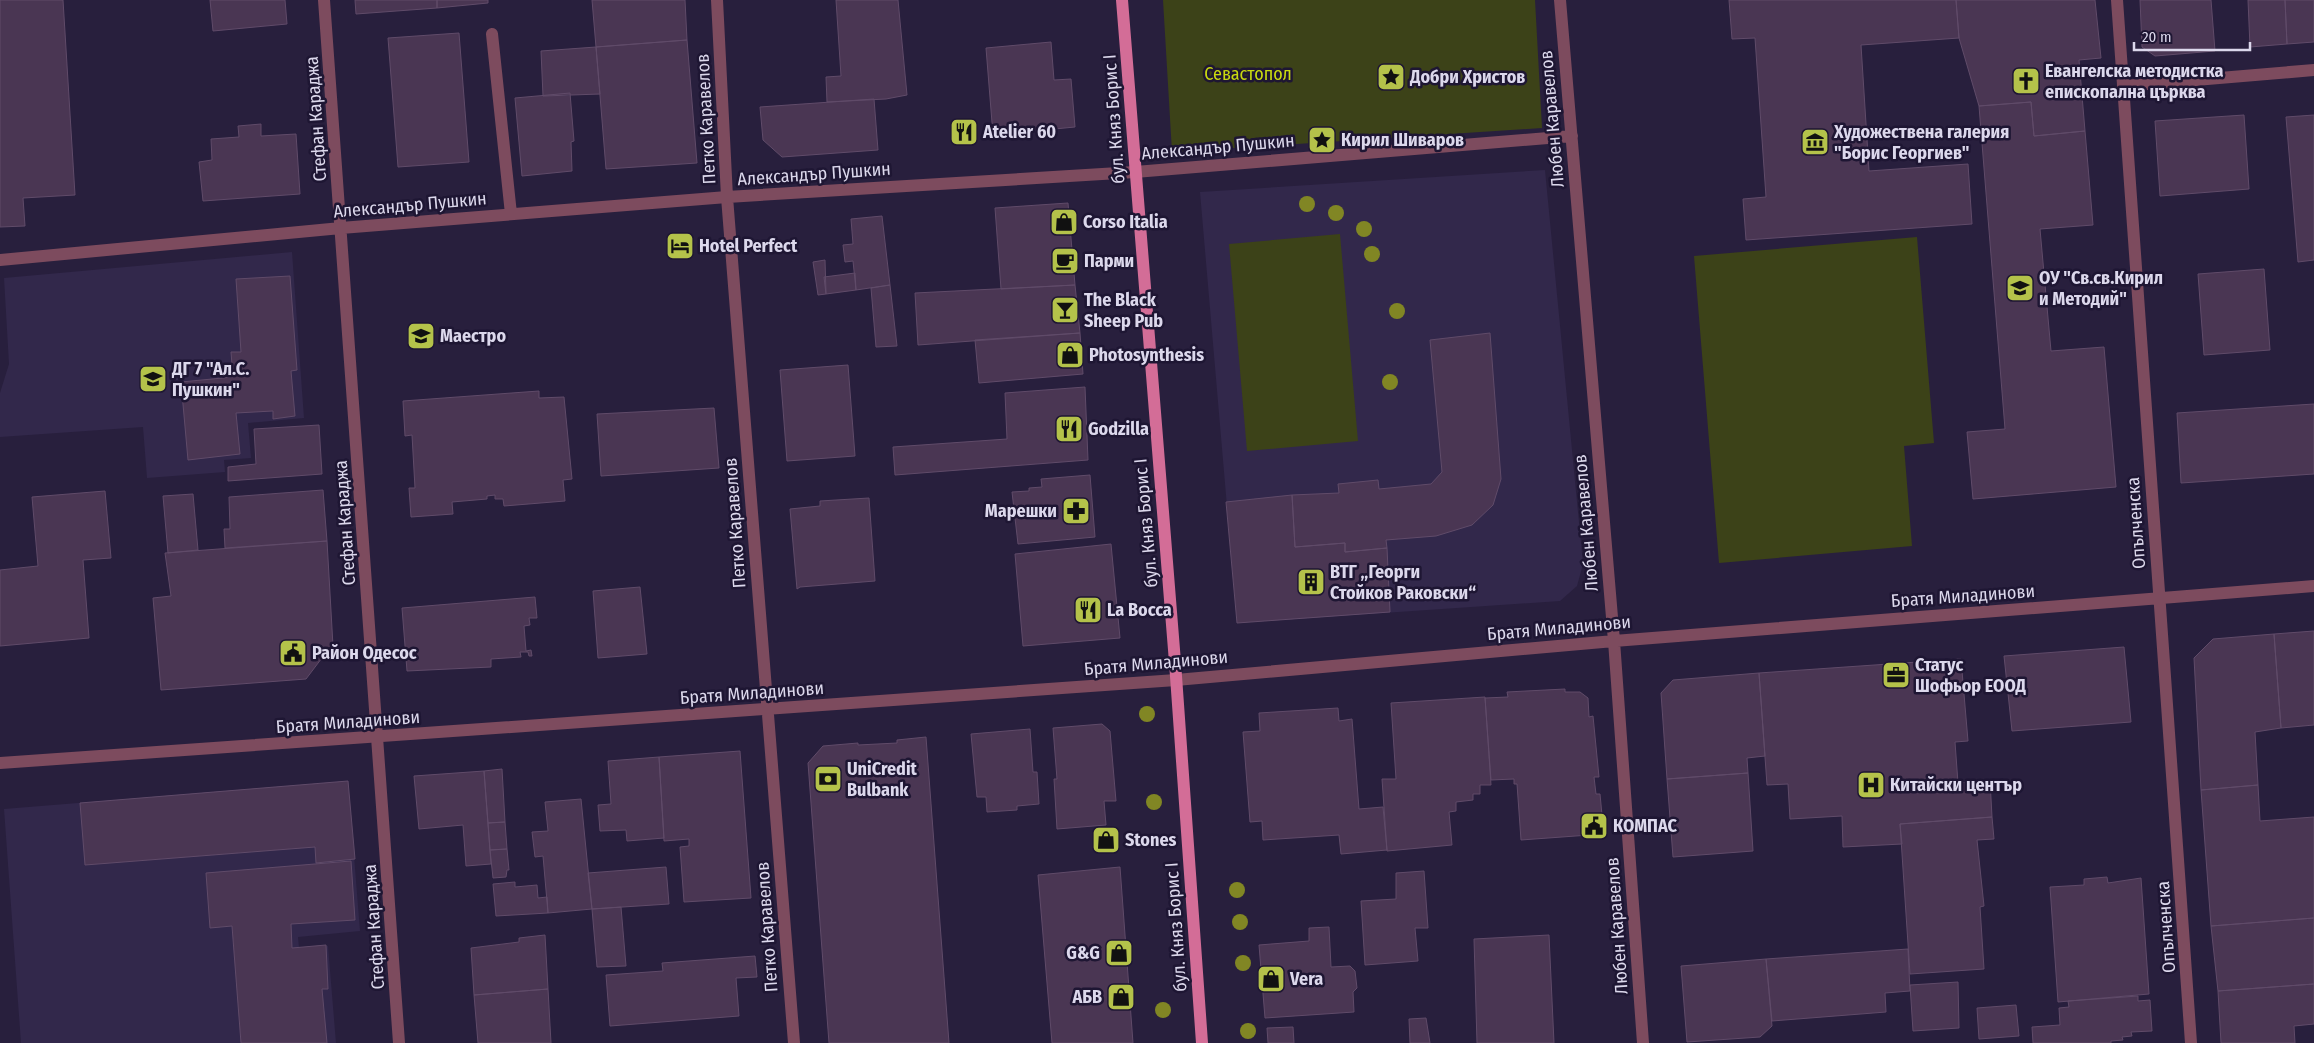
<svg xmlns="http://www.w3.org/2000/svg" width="2314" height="1043" viewBox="0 0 2314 1043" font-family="'Fira Sans Condensed',sans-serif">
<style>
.built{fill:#32284b}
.green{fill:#3c4218}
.building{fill:#4a3653;stroke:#604b69}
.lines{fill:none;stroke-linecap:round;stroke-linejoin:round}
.minor{stroke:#7d4b5e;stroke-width:12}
.major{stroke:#d36d97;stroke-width:12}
.tree{fill:#818624}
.labels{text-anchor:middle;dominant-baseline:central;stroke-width:5;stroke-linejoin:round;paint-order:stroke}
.poi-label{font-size:18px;font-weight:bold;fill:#dcd8ec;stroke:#1e1633;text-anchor:start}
.park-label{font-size:18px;fill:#c9da0f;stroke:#1e1633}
.street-label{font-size:18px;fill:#dcd8ec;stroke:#1e1633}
</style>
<rect width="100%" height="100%" fill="#281f3d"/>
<!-- built -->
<path class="built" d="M1545,170L1583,564L1577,586L1560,601L1237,623L1200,192Z
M292,252L304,418L248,423L251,458L224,460L225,472L147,478L143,427L0,437V393L9,364L4,278Z
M348,781L360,931L298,937L299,948L328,946L336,1043H21L4,809Z"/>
<!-- green -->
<path class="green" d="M1163,0H1535L1542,128L1172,152Z
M1340,234L1358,441L1247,451L1229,244Z
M1917,237L1934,443L1904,446L1912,546L1719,563L1694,256Z"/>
<!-- building -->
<path class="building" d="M0,0H63L75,195L23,198L25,226L0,227Z
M210,0H285L287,24L213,31Z
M355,0H437V8L356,14Z
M437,0H488V3L437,8Z
M592,0H685L687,40L596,47Z
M836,0H898L907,95L886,99L827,102L826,77L841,76Z
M1729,0H1956L1959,38L1861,45L1869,171L1968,164L1972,224L1746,240L1743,199L1766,197L1755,38L1732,39Z
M1956,0H2095L2101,58L2079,60L2085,131L2034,136L2031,102L1979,106L1959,38Z
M2140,0H2211L2215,51L2155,56L2142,47Z
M2248,0H2285L2287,44L2250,47Z
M2285,0H2314V42L2287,44Z
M459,33L469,162L398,167L388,38Z
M687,40L697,163L606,169L596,47Z
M1051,42L1054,80L1071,79L1075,127L993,135L986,48Z
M596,47L600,94L543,96L541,51Z
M570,93L574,141L571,142L572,171L522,176L515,98Z
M874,99L878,150L782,157L763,140L760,107Z
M2031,102L2034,136L2085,131L2093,225L2040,229L2051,351L2104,347L2116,487L1973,499L1967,432L2005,429L1979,106Z
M2244,115L2249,189L2160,196L2155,121Z
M2314,115V260L2298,262L2286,117Z
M261,124V136L296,134L300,194L203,201L199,162L212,160L211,139L239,137L238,126Z
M1068,203L1075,285L1001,289L995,208Z
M882,216L890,285L856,290L853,261L845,262L843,245L853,244L851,219Z
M825,260L826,294L818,295L813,262Z
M2264,269L2270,350L2204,355L2198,274Z
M855,273L856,290L826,294L824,277Z
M290,276L297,370L291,371L295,416L273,419V411L236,413L240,454L188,460L181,382L233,377L231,352H241L236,279Z
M890,285L897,346L876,347L871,288Z
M1075,285L1080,333L918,345L915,293Z
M1080,333L1083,374L979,383L975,340Z
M1490,333L1501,479L1493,505L1472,525L1436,536L1386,540L1387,548L1345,552V543L1295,547L1292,495L1339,493L1338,484L1378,480L1379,489L1431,484L1442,472L1430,340Z
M848,365L855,456L787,461L780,370Z
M1085,387L1088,460L895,475L893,447L1007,439L1005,393Z
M539,391V398L564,397L572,479L563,480L565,501L504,506L503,499H495V495L487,496V499L452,502L453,514L411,517L409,488H415L412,435L405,436L403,401Z
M2314,404V474L2181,483L2177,413Z
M714,408L719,468L601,476L597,414Z
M319,425L322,474L228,481V467L256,464L254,429Z
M1090,475L1095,537L1018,544L1012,492L1029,491V488L1042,487L1041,479Z
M323,490L327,541L225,548L224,529H230L229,497Z
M105,491L111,558L83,560L89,638L0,646V570L38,566L32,497Z
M193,494L198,550L168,553L163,496Z
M1292,495L1295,547L1345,543V552L1387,548L1390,612L1237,623L1226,502Z
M869,498L875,581L800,587L797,589L790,509L820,506V501Z
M327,541L333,646H331L306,679L161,690L153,598L171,596L165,553Z
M1111,544L1120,638L1023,646L1015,554Z
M640,587L647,654L598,658L593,591Z
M535,597L537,618H529L530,625L524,626L526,651L531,650L532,656H529L528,652H520L521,657L491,659V667L407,671L402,608Z
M2314,631V725L2281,728L2274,634Z
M2274,634L2281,728L2255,732L2258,785L2201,790L2194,658L2213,639Z
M2124,647L2131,722L2012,731L2004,656Z
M1961,659L1968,741L1955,742L1958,783L1990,780L1992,817L1900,824L1902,844L1843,847L1842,816L1790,819L1788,784L1767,785L1759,673Z
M1759,673L1765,756L1747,758L1748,773L1667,779L1661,693L1673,680Z
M1565,689V692H1580L1588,698L1589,717L1593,716L1599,777H1594L1596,794H1600L1602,815L1597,816L1598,832L1603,831V834L1521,840L1517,784H1514V779L1491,780L1485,698L1508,697L1507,692Z
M1485,697L1491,785H1480V794H1473V800L1456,802V811L1449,812L1452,845L1387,851L1382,779H1396L1391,703Z
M1338,708L1339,721L1352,719L1359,809L1383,807L1387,850L1341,854L1339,835L1263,840L1262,821L1250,822L1243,732L1260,731L1259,713Z
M1102,724L1110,731L1116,801H1104L1106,825L1057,829L1054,779H1057L1053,728Z
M1030,729L1033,772H1037L1039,804L1017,806V810L987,812L986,797H977L971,734Z
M926,737L949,1043H829L808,763L823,746L858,743V745L897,743V740Z
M740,751L751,898L684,902L680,847L689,846V839L664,841L659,757Z
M659,757L664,838L627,841L626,830L600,831L598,805L611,804L608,761Z
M502,769L505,822L488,823L484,771Z
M484,771L491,864L466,866L463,825L419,829L414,776Z
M1748,773L1753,851L1673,857L1667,779Z
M348,781L355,859L316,863L315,847L85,865L80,803Z
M2258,785L2260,821L2314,817V918L2211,926L2201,790Z
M581,799L592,909L548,913L543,856L535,857L532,832L548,831L545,802Z
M1992,817L1994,839L1977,840L1984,906L1980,907L1984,969L1910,974L1900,824Z
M505,822L507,849L490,850L488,823Z
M507,849L509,870H507L506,877L493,878L490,850Z
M351,861L355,920L291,924L292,948L326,945L328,989H322L327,1043H241L232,926L210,928L206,873Z
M666,867L669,904L592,909L588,873Z
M1120,867L1133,1043H1052L1038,875Z
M1424,871L1428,928H1415L1418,961L1365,965L1361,901L1396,899V873Z
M2107,877L2108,883L2141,878L2149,994L2058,1002L2050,887L2084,885V879Z
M515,882V887L537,885L538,898L547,897L548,913L496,916L493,884Z
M621,907L626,966L597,967L592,909Z
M2314,918V984L2218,991L2211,926Z
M1329,927L1331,967L1350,966L1355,971L1357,988L1353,992L1354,1012L1265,1018L1259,945L1309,941V928Z
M545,935L548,989L474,995L471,948L519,942V938Z
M1549,935L1554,1043H1477L1474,939Z
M1908,949L1910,991L1885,993L1886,1012L1772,1021L1766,959Z
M755,956L757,977L736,978L739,1016L610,1026L606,975L663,971L662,963Z
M1766,959L1772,1026L1760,1037L1687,1042L1681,966Z
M1958,982L1959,1028L1913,1031L1910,985Z
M2314,984V1024L2294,1026L2295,1043H2221L2218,991Z
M548,989L551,1043H478L474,995Z
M2138,996V1001L2150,1000L2152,1031L2131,1032L2132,1036L2122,1037L2123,1040L2111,1041V1043H2033L2032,1027L2060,1025L2059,1008L2069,1007L2068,1001Z
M2016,1005L2019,1036L1979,1039L1977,1008Z
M1426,1018L1430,1043H1410L1409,1019Z
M1293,1027L1294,1043H1268L1267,1028Z"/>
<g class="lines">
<!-- minor -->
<path class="minor" d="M324,0L399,1043
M717,0L727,197L794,1043
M1560,0L1614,641L1643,1043
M2117,0L2191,1043
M492,34L511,214
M2124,86L2314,70
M0,260L341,228L727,197L1135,172L1572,136
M0,763L1176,680L1614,641L2314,586"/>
<!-- major -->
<path class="major" d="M1122,0L1175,662L1202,1043"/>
</g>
<!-- trees -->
<g class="tree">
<circle cx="1307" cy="204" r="8"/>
<circle cx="1336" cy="213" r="8"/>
<circle cx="1364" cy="229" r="8"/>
<circle cx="1372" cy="254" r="8"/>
<circle cx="1397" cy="311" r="8"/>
<circle cx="1390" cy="382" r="8"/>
<circle cx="1147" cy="714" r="8"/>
<circle cx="1154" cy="802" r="8"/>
<circle cx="1237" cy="890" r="8"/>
<circle cx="1240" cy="922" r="8"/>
<circle cx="1243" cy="963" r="8"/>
<circle cx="1163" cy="1010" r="8"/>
<circle cx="1248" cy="1031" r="8"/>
</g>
<!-- icons -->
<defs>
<symbol id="sight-square" viewBox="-11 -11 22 22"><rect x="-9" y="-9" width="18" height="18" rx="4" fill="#b4c24a" stroke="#1e1633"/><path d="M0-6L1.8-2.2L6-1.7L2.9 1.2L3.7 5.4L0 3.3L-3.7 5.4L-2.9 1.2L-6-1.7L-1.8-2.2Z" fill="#111"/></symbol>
<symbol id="church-square" viewBox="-11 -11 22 22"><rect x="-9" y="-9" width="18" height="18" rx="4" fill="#b4c24a" stroke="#1e1633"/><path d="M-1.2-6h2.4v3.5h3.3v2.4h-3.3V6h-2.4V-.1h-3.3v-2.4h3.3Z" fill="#111"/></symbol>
<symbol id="restaurant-square" viewBox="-11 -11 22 22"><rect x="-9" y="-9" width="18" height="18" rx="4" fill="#b4c24a" stroke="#1e1633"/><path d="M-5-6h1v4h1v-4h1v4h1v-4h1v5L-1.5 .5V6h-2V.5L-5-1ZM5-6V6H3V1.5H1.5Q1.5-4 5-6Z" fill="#111"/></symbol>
<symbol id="museum-square" viewBox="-11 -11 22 22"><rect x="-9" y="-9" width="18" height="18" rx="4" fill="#b4c24a" stroke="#1e1633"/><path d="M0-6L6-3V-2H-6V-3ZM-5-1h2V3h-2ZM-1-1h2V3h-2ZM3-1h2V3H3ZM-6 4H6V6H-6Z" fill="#111"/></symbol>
<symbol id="shop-square" viewBox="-11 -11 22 22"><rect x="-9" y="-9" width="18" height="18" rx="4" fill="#b4c24a" stroke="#1e1633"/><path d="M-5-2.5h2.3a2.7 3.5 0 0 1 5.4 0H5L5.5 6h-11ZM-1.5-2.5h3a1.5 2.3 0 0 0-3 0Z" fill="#111"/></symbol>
<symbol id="hotel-square" viewBox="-11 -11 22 22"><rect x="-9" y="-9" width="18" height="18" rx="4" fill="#b4c24a" stroke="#1e1633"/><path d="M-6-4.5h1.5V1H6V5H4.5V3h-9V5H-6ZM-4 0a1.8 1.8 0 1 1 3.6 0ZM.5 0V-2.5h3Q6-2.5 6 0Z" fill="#111"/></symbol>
<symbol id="cafe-square" viewBox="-11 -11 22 22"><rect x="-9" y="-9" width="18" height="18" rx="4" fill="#b4c24a" stroke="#1e1633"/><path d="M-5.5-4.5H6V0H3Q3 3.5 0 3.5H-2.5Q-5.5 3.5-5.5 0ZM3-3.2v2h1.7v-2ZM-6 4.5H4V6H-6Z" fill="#111"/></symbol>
<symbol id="school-square" viewBox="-11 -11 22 22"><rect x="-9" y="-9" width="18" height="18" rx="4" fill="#b4c24a" stroke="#1e1633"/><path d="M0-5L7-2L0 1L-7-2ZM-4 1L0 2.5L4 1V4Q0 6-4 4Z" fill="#111"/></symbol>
<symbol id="bar-square" viewBox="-11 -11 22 22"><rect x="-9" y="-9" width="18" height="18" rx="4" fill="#b4c24a" stroke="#1e1633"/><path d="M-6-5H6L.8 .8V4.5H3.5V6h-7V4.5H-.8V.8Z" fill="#111"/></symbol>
<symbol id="pharmacy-square" viewBox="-11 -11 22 22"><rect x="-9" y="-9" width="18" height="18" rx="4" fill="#b4c24a" stroke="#1e1633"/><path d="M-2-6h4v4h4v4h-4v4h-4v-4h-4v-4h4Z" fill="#111"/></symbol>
<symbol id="building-square" viewBox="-11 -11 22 22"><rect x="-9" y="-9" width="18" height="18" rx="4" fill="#b4c24a" stroke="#1e1633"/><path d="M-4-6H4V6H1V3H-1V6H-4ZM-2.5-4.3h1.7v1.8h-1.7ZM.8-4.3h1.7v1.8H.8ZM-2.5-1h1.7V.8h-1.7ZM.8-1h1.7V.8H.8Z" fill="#111"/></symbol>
<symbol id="civic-square" viewBox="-11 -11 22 22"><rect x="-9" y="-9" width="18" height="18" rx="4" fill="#b4c24a" stroke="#1e1633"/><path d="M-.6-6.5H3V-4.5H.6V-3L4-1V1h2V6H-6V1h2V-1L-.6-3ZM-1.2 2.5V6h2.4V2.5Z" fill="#111"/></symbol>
<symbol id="office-square" viewBox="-11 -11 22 22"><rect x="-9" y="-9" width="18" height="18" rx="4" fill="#b4c24a" stroke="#1e1633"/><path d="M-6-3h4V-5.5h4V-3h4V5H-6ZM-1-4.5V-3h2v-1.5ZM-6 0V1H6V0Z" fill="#111"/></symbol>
<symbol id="bank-square" viewBox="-11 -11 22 22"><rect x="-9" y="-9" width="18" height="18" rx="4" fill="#b4c24a" stroke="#1e1633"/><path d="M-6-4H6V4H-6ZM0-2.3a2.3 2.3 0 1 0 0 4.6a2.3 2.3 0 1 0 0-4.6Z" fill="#111"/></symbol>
<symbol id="hospital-square" viewBox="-11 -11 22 22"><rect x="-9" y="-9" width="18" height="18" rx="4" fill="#b4c24a" stroke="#1e1633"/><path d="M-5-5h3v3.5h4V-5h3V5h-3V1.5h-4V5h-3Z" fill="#111"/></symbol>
</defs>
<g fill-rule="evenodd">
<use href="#sight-square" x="1375" y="61" width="32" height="32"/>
<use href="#church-square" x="2010" y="65" width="32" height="32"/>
<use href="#restaurant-square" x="948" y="116" width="32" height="32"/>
<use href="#sight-square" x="1306" y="124" width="32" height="32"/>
<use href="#museum-square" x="1799" y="126" width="32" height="32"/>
<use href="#shop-square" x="1048" y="206" width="32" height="32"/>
<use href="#hotel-square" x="664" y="230" width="32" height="32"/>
<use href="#cafe-square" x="1049" y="245" width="32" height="32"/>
<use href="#school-square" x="2004" y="272" width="32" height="32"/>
<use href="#bar-square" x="1049" y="294" width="32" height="32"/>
<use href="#school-square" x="405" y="320" width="32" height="32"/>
<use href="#shop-square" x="1054" y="339" width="32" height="32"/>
<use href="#school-square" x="137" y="363" width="32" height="32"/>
<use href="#restaurant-square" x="1053" y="413" width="32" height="32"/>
<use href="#pharmacy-square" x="1060" y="495" width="32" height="32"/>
<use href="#building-square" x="1295" y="566" width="32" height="32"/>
<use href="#restaurant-square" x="1072" y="594" width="32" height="32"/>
<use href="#civic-square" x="277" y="637" width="32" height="32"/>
<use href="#office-square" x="1880" y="659" width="32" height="32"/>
<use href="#bank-square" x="812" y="763" width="32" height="32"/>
<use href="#hospital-square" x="1855" y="769" width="32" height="32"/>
<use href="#civic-square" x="1578" y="810" width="32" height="32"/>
<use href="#shop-square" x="1090" y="824" width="32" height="32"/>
<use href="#shop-square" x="1103" y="937" width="32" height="32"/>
<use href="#shop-square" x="1255" y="963" width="32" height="32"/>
<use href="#shop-square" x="1105" y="981" width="32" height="32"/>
</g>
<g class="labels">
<!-- poi labels -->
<g class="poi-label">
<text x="2045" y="71">Евангелска методистка<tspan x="2045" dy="21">епископална църква</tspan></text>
<text x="1410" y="77">Добри Христов</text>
<text x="983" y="132">Atelier 60</text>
<text x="1834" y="132">Художествена галерия<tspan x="1834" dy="21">"Борис Георгиев"</tspan></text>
<text x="1341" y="140">Кирил Шиваров</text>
<text x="1083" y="222">Corso Italia</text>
<text x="699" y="246">Hotel Perfect</text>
<text x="1084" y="261">Парми</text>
<text x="2039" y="278">ОУ "Св.св.Кирил<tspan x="2039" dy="21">и Методий"</tspan></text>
<text x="1084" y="300">The Black<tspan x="1084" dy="21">Sheep Pub</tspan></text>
<text x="440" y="336">Маестро</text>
<text x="1089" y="355">Photosynthesis</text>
<text x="172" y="369">ДГ 7 "Ал.С.<tspan x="172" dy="21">Пушкин"</tspan></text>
<text x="1088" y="429">Godzilla</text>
<text x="1057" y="511" text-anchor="end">Марешки</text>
<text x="1330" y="572">ВТГ „Георги<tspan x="1330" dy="21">Стойков Раковски“</tspan></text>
<text x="1107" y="610">La Bocca</text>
<text x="312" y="653">Район Одесос</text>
<text x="1915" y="665">Статус<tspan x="1915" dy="21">Шофьор ЕООД</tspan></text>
<text x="847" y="769">UniCredit<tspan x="847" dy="21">Bulbank</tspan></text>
<text x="1890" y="785">Китайски център</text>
<text x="1613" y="826">КОМПАС</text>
<text x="1125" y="840">Stones</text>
<text x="1100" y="953" text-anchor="end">G&amp;G</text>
<text x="1290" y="979">Vera</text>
<text x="1102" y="997" text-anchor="end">АБВ</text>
</g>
<!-- park labels -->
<g class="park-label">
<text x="1248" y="74">Севастопол</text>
</g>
<!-- street labels -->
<g class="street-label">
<text transform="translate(316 119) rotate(-94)">Стефан Караджа</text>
<text transform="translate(706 119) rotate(-93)">Петко Каравелов</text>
<text transform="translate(1114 119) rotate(-94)">бул. Княз Борис I</text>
<text transform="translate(1552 119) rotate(-95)">Любен Каравелов</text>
<text transform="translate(1218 147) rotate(-5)">Александър Пушкин</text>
<text transform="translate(814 174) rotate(-4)">Александър Пушкин</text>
<text transform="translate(410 205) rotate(-5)">Александър Пушкин</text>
<text transform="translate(345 523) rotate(-94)">Стефан Караджа</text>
<text transform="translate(735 523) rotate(-94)">Петко Каравелов</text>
<text transform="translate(1146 523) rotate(-95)">бул. Княз Борис I</text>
<text transform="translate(1586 523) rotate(-95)">Любен Каравелов</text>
<text transform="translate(2136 523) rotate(-94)">Опълченска</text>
<text transform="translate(1963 596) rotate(-4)">Братя Миладинови</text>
<text transform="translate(1559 628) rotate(-5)">Братя Миладинови</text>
<text transform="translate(1156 663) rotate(-5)">Братя Миладинови</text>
<text transform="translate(752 693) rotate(-4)">Братя Миладинови</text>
<text transform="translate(348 722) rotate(-4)">Братя Миладинови</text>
<text transform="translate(1617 926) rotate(-94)">Любен Каравелов</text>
<text transform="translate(374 927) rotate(-94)">Стефан Караджа</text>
<text transform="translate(767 927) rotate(-94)">Петко Каравелов</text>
<text transform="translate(1176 927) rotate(-94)">бул. Княз Борис I</text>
<text transform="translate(2166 927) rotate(-94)">Опълченска</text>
</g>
</g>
<!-- scale -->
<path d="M2134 42v8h116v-8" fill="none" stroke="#dcd8ec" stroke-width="2.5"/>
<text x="2142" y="42" font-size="15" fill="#dcd8ec" stroke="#1e1633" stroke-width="4" paint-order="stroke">20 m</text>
</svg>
